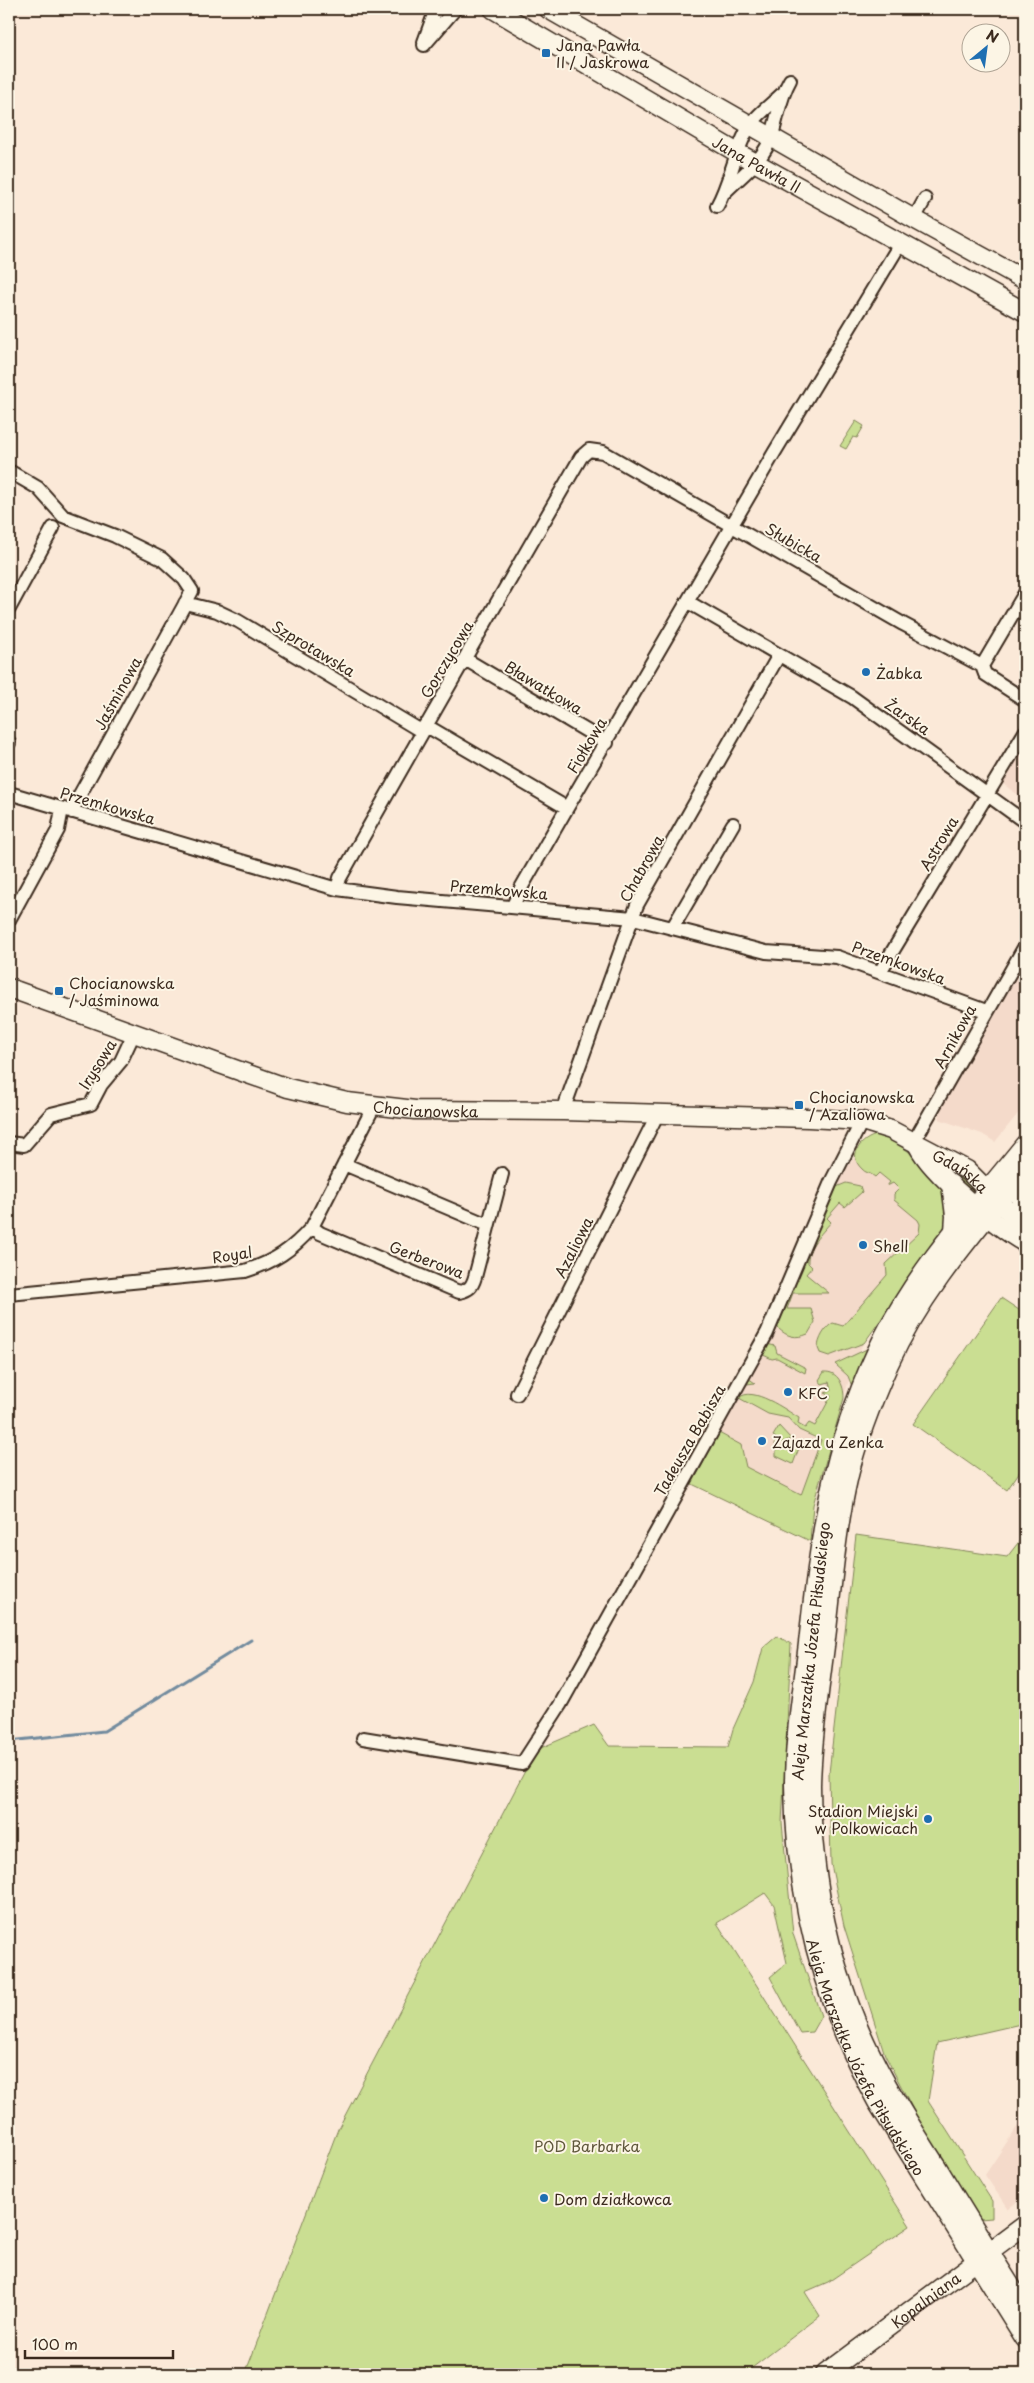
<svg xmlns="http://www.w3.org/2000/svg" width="1034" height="2383" viewBox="0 0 1034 2383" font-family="'Playpen Sans',sans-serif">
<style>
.built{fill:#f4daca}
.green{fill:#cade92;stroke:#828458}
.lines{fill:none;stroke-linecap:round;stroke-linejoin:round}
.stream{stroke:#728b9e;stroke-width:3}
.street-casing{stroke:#3b2a1e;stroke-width:16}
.secondary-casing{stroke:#3b2a1e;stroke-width:21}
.street{stroke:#fcf5e5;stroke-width:12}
.secondary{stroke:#fcf5e5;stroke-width:18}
.poi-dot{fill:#1f6fb2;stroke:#fcf5e5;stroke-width:2}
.labels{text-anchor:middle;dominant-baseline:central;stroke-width:4;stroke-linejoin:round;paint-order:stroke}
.poi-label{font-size:15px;fill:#3b2a1e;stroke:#fcf5e5;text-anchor:start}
.street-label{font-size:15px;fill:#3b2a1e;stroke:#fcf5e5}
.park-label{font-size:15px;fill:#5f573b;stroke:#fcf5e5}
</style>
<rect width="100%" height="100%" fill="#fbe9d8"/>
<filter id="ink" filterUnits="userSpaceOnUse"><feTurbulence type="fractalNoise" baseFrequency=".02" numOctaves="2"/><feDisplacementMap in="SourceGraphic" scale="10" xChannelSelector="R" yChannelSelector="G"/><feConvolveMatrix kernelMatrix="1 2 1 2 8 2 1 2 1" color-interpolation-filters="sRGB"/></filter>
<g filter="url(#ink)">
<!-- built -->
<path class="built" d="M1025,746V800L1003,784Z
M1025,962V1105L995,1142L982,1134L939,1119L941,1108Z
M864,1148L944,1224L870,1327L852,1369L813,1505L810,1541L692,1484L719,1433L834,1188L855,1156Z
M9,1590L17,1666L9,1667Z
M1025,2115V2195L1008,2209L985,2175Z"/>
<!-- green -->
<path class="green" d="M856,421L864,426L857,438L853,437L846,449L840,446Z
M881,1134L908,1151L945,1191L948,1226L864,1343L829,1356L820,1353L818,1348C818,1340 825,1327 833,1323L843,1326L887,1275L886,1264L919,1233L920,1224L918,1220L894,1200V1194L899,1189L893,1183L887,1186L890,1182L879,1173L875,1177C871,1173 865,1173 862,1169C845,1153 865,1136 881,1134Z
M941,1166L970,1180L976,1191H969Z
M846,1183L860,1186L862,1192L845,1207L840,1203L827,1218L831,1222C821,1234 807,1247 808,1263L812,1267L806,1274L829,1293H793L787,1309H811L815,1322L808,1334C796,1339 787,1337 778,1328V1322L834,1188Z
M1001,1298L1025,1314V1464L1007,1490L913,1424Z
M767,1344L775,1346L777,1353L806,1368L805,1373L777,1358L772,1359L761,1354L748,1378L755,1383L747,1384L746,1380L763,1348Z
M871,1347L853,1389L848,1376L835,1364Z
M824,1372C838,1371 844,1385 844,1398L813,1505L810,1541L692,1484L719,1433L741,1445L746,1467L801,1495L821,1440L799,1430L788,1418L768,1414L739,1398C752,1385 786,1410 799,1418L798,1424L805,1428L809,1423L815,1426L831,1396L825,1393L831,1391L829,1382L822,1384L819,1380Z
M779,1426L791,1439L775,1445L776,1438L773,1436Z
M794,1444L799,1448L793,1464L776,1456V1449Z
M1025,1534V2023L937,2043L928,2101L992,2201V2218L980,2219L919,2121L885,2055L844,1926L831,1864L829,1773L856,1535L1007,1557Z
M777,1636L791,1644L782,1823L793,1934L821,2016L812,2032L800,2033L770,1977L787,1963L774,1905L765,1893L717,1923L910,2226L828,2282L805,2292L820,2316L744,2374H245L338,2129L536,1750L594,1725L609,1746L728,1747L733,1729L754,1682L763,1648Z"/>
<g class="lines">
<!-- stream -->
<path class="stream" d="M9,1741L104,1731L251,1640"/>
<defs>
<path id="street" d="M424,42L436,9
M424,45L455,9
M725,192C743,174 764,160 772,135C778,116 780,97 790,80
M717,206C731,181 734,152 749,127C756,115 772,104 782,94
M914,219L925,199
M9,471L38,488L63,516L115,536L162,559L184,579L192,591L78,798L72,812
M1025,593L982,666L985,674L1025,700
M688,602L852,697L1025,822
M185,603L217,611L238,621L421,731
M9,609L53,528
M465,659L607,743
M425,725L567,808
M9,743V742
M9,793L337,889L397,897L633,918L766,952L837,957L986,1011
M337,889L340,878C419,737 500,597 581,457L589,450L603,452L903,624L982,666
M513,906L521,888L567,808L774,453L900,244
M9,920L58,830L62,809
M673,927L733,824
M880,972L1025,732
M563,1111L637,905L779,655
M9,1143L24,1145L51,1114L91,1104L101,1085L121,1061L134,1033
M913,1143L1025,946
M344,1164L488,1225
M312,1227L320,1233L459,1292C469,1290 472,1287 475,1277L502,1174
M9,1294L245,1271C274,1262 292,1250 312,1227L374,1106
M517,1394L654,1121L655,1113
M363,1738L522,1764L560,1705L767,1333L831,1182L862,1121"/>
<g id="secondary">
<path id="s1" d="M493,9L736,152L1025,312"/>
<path d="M548,9L914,219L1025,280"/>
<path id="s2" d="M9,988L248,1074L288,1088L347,1102L415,1110L563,1111L809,1118L862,1121L891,1130L967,1170L1025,1228"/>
<path id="s3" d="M1025,1144C976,1205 920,1265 884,1336C835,1434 822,1517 810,1625C805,1677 794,1732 794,1785C795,1897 823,2004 877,2102L1025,2339"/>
<path d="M918,1146C932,1174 997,1227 1025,1243"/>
<path d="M1025,1170C975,1232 922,1291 889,1364C873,1400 858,1437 849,1475C837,1526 833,1578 827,1630C821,1681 812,1734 811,1785C811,1859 823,1931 848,2000C869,2059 902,2112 936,2165C965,2213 995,2261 1025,2308"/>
<path d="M1021,1175C1018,1192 1020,1205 1025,1221"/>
<path d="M951,1184L955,1216L954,1231"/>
<path id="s4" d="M825,2374L1025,2225"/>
</g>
</defs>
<!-- street casing -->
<use href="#street" class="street-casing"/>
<!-- secondary casing -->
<use href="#secondary" class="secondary-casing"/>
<!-- street -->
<use href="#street" class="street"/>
<!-- secondary -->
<use href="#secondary" class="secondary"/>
</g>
</g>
<!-- markers -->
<g class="poi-dot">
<rect x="541" y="48" width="10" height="10" rx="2.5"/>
<circle cx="866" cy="672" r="5"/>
<rect x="54" y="986" width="10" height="10" rx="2.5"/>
<rect x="794" y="1100" width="10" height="10" rx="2.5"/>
<circle cx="863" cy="1245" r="5"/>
<circle cx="788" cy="1392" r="5"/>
<circle cx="762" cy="1441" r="5"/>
<circle cx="928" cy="1819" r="5"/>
<circle cx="544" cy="2198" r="5"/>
</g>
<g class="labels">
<!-- poi labels -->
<g class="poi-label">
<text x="556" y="44">Jana Pawła<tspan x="556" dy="17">II / Jaskrowa</tspan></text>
<text x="876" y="672">Żabka</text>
<text x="69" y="982">Chocianowska<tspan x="69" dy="17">/ Jaśminowa</tspan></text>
<text x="809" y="1096">Chocianowska<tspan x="809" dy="17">/ Azaliowa</tspan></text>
<text x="873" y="1245">Shell</text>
<text x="798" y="1392">KFC</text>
<text x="772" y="1441">Zajazd u Zenka</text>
<text x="918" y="1810" text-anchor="end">Stadion Miejski<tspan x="918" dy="17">w Polkowicach</tspan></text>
<text x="554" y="2198">Dom działkowca</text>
</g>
<!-- street labels -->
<g class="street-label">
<text stroke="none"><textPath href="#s1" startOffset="306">Jana Pawła II</textPath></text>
<text transform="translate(794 542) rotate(30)">Słubicka</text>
<text transform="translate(314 648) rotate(31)">Szprotawska</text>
<text transform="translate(446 659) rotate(-59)">Gorczycowa</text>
<text transform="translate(544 687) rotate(31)">Bławatkowa</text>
<text transform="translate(117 693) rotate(-61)">Jaśminowa</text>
<text transform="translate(908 716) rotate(35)">Żarska</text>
<text transform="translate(586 745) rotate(-59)">Fiołkowa</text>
<text transform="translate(108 805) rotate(16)">Przemkowska</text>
<text transform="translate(938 843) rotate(-59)">Astrowa</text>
<text transform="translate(641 868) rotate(-61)">Chabrowa</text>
<text transform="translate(499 889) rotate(5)">Przemkowska</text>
<text transform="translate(899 962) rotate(20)">Przemkowska</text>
<text transform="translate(954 1036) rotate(-61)">Arnikowa</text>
<text transform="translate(97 1064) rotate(-58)">Irysowa</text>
<text stroke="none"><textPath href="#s2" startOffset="436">Chocianowska</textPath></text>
<text stroke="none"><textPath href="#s2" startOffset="984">Gdańska</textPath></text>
<text transform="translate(573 1247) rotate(-63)">Azaliowa</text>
<text transform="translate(232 1254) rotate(-9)">Royal</text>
<text transform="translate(427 1259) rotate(21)">Gerberowa</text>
<text transform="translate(689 1440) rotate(-60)">Tadeusza Babisza</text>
<text transform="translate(810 1651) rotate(-84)">Aleja Marszałka Józefa Piłsudskiego</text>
<text stroke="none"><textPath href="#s3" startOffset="985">Aleja Marszałka Józefa Piłsudskiego</textPath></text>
<text stroke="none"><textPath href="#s4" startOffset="125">Kopalniana</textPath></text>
</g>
<!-- park labels -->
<g class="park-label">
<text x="587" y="2145">POD Barbarka</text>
</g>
</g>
<!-- margin -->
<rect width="1034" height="2383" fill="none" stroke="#fcf5e5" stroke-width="30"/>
<rect x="15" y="15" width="1004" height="2353" fill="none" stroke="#3b2a1e" stroke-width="2" filter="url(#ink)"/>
<!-- north arrow -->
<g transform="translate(986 48) rotate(29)"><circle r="24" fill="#fcf5e5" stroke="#afa495"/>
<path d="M0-4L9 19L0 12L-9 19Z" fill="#1f6fb2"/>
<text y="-8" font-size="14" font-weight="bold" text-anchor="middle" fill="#3b2a1e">N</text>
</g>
<!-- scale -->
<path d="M25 2350v8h148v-8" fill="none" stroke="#3b2a1e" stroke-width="2.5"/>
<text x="32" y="2350" font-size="15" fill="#3b2a1e" stroke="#fcf5e5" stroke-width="4" paint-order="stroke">100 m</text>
</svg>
